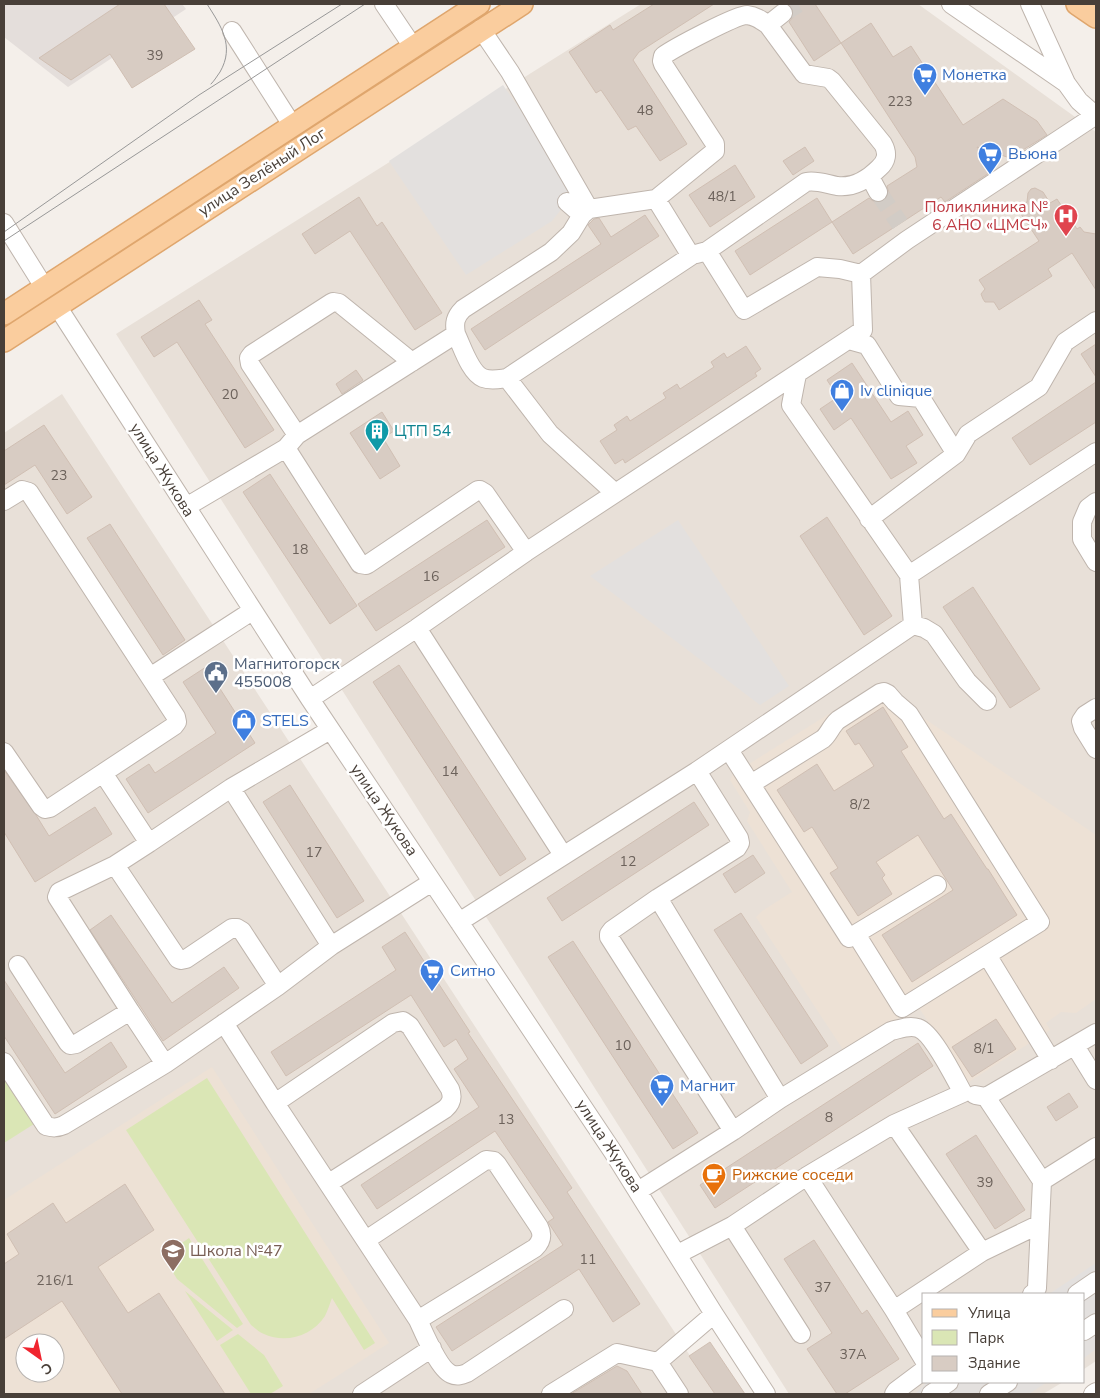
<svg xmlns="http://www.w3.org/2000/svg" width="1100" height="1398" viewBox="0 0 1100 1398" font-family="'Nunito Sans',sans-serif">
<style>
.residential{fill:#e8e0d8;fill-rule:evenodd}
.industrial{fill:#e4dedb}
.education{fill:#ede1d5;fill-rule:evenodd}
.green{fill:#dae6b5}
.parking{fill:#e3e0de}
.building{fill:#d8ccc3;stroke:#d0bfb3}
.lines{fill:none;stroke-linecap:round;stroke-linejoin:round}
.minor-tunnel{stroke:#d2ccc6;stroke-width:18;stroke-dasharray:18 9;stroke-linecap:butt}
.minor-casing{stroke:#bfb5ad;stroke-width:20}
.major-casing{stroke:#dfa66d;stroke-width:24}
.minor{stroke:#fff;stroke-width:18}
.major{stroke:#facd9e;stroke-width:21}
.tram{stroke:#989898;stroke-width:1}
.labels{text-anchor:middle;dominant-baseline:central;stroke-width:5;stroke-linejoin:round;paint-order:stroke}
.number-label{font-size:14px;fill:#6c625b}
.shop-label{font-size:16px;fill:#366cbe;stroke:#fff;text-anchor:start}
.street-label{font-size:16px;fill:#483f38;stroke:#fff}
.health-label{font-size:16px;fill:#be3a42;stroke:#fff;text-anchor:end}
.culture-label{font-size:16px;fill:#0d838f;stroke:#fff;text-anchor:start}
.service-label{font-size:16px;fill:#4e5e75;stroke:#fff;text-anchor:start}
.food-label{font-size:16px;fill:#c56008;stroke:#fff;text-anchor:start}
.education-label{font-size:16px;fill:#785e54;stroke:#fff;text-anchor:start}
</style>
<rect width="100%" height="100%" fill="#f4efea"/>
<!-- residential -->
<path class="residential" d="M641,4H918L1096,132V1361L1084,1369V1294H924V1382H1063L1043,1394H789L116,334Z
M62,394L715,1394H4V433ZM25,1343H55V1373H25Z"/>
<!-- industrial -->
<path class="industrial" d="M4,4H182L186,9L68,87L4,37Z"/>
<!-- education -->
<path class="education" d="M879,685L903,704L1096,835V999L1076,1013L1061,1012L1046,1023L1050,1030L967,1083L918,1006L844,1051L756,917L762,911L792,892L747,821L750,812L730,780L733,774L872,687Z
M212,1067L389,1343L309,1394H4V1200ZM25,1343H55V1373H25Z"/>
<!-- green -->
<path class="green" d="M4,1076L34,1124L4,1143Z
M207,1078L375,1343L364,1350L332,1298C330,1303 328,1310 325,1316C312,1336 286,1344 264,1334C259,1332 255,1328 251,1325L126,1130Z
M189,1238L243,1324L237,1328L177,1279L166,1261L165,1258L166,1254Z
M185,1291L233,1330L217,1341Z
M238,1334L264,1355L283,1386L270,1394H251L220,1345Z"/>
<!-- parking -->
<path class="parking" d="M503,85L574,187L567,202L552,221L466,275L389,161Z
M678,520L789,686L760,705L590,576Z
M1096,1263V1349L1084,1358V1294H1049Z
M927,1382H1047L1029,1394H915Z"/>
<!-- building -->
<path class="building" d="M120,4H164L195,49L132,88L110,54L71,80L39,58Z
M654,4H714L639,52L633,60L687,144L660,161L636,126L628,130L601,90L596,93L569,52L610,25L613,30Z
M788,4H815L841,43L814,61L789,22L793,17L794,12L792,7Z
M871,23L893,57L911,46L963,125L1003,99L1037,121L1047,135L1010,158L977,147L992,171L945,202L941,197L853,254L832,222L869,198L873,201L877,203L883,201L887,198L889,193L887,186L917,167L915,157L841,43Z
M805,147L814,161L793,175L783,161Z
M735,165L755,197L710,227L689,195Z
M1035,188L1043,192L1050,203L1057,199L1077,229L1080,227L1084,232L1096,234V290L1072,253L1048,269L1052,276L999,310L994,302H985L983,299L981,294L985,289L979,280L1039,241L1017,208L1027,202L1028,193L1031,189Z
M359,197L377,226L382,222L442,313L415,330L350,231L315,254L302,234Z
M817,198L832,222L750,275L735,251Z
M645,215L659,236L485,350L471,329L601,244L588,225L594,219L599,218L611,237Z
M199,300L212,320L205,324L274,430L245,448L177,342L154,357L141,337Z
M1096,344V377L1081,354Z
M746,346L761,369L755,373L757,376L625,463L623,459L615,464L600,441L617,430L614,425L627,416L630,421L666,398L663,393L677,384L680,389L714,367L711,362L724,353L727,358Z
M852,363L891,422L908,411L923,435L906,446L917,463L891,479L851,418L834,430L820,409L838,397L827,380Z
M356,370L363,380L342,394L336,384Z
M1096,382V422L1030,465L1012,438Z
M382,412L394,431L383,438L400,466L380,479L350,433Z
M44,425L92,497L67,514L35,465L4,485V451Z
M270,474L357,606L330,624L243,492Z
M827,517L892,616L864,635L800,536Z
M487,520L505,547L376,631L358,604Z
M110,524L185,640L163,655L87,538Z
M973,587L1040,689L1010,708L943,607Z
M399,665L526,859L500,876L373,682Z
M206,667L255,743L148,813L126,779L149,764L155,773L216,733L183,682Z
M883,707L908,747L901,751L944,819L951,814L987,869H988L1017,915L912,982L882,935L953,890L918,835L876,862L885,875L882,878L892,894L858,916L830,873L838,868L812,827L804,832L777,790L817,764L834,791L874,766L859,743L855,745L846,731Z
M4,770L36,815L49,836L95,807L112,834L35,882L4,832Z
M290,785L364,901L337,918L263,802Z
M694,802L709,825L562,921L547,898Z
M753,855L765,873L735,893L723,874Z
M741,913L828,1046L801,1064L714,930Z
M111,915L172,1003L224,967L239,988L163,1041L90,930Z
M405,932L470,1032L468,1033L572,1188L567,1192L640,1304L613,1322L579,1269L452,1351L436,1327L563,1245L548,1222L554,1218L495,1131L377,1209L361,1185L479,1107L454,1069L468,1059L456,1039L444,1047L411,995L286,1076L271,1052L396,970L382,947Z
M573,941L698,1133L673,1149L548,957Z
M4,980L65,1073L111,1042L127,1067L55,1114L4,1036Z
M996,1019L1016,1049L972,1077L952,1047Z
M918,1043L933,1066L715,1208L700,1185Z
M1069,1093L1078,1107L1056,1121L1047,1107Z
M976,1135L1025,1210L995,1229L946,1154Z
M125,1184L154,1230L98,1267L128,1313L159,1293L225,1394H122L62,1301L4,1339V1264L19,1254L7,1234L53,1203L66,1223Z
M814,1240L862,1314L867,1310L899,1359L845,1394H837L807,1349L832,1333L784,1259Z
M710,1342L745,1394H715L689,1356Z
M617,1366L627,1371L642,1394H571Z"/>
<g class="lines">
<!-- minor-tunnel -->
<path class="minor-tunnel" d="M783,13L798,4
M878,192L900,224"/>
<defs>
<path id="minor" d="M384,4L413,47
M951,4L1066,83
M1030,4L1066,83L1079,101L1096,116
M481,29L510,72L589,209L656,199L715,151V144L663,64L662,61L663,56C674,48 736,15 747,15C756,16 761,20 768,25L783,13
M232,31L292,125
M870,177L878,192
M567,202L582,215
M4,223L44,287
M707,251L806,182C817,180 826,184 837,186C853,188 868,179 879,168C887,161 888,153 883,144L832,81L828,78L804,74L768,25
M696,254L707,251L744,310L817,267L840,269L861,274
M57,306L310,699L613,1152L714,1314L766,1394
M456,334C462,346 470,373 483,378C491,381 499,379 507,378L691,256L656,199
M849,340L867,345L899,396L921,398L956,454
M797,374L791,405L909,575
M507,378L550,434L615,493
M297,435L250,364L249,358L252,354L331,303L333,302L339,303L412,362
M286,448L297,435L456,334C454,323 455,317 463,309L551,252L571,233L582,215L589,209
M4,501L22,490L29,492L176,717L177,722L174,726L103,773L149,843L231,788L330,730
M1096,502L1088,508L1082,522V539L1096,562
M186,507L286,448L360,564L366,565L368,564L478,490H480L485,493L526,552
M869,519L956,454L968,434L1039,387L1065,342L1096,321
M913,625L924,628L934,634L967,681L987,701
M417,628L526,552L863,330L861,274L907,240L1096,115
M150,677L252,611
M310,699L417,628L563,855
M1096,708L1085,715L1081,721L1083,728L1096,749
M729,750L849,938L937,885
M4,752L41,806L45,809L50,808L103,773
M697,771L913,625L909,575L1096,452
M751,784L823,739C829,734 831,726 838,720L880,693L884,692L888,694L895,702L909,714L1040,922L902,1008L856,934
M231,788L331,946L432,882
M115,865L178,959L181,960L186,959L232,928H237L242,931L278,986
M459,922L697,771L739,838L740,843L737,848L658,898
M987,955L1051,1060
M18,965L68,1043L70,1045L76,1044L130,1011L165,1064L278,986L331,946
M130,1011L57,897L59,892L61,891L115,865L149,843
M224,1023L275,1103L393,1023L403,1021L410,1026L450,1089C453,1097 452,1103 445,1109L329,1183
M1075,1046L1096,1080
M4,1062L46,1126C53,1128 57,1128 64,1125L165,1064
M975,1095L986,1097L1042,1181
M986,1097L1096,1033
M275,1103L418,1320C424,1333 439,1369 451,1374C457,1377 462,1375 467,1373L564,1309
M894,1124L982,1252
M733,1131L609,937V934L612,930L658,898L780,1099
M807,1176L894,1310L924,1360
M638,1191L733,1131L780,1099L891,1031C900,1029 909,1025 918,1028C933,1033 955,1079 963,1093L894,1124L807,1176L732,1226L678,1254
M732,1226L801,1334
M366,1240L486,1160L494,1161L497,1164L539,1227C543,1235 542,1241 535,1248L418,1320
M1032,1294L1035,1292L1037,1288L1040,1224
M1077,1294L1096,1281
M894,1310L982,1252L1040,1224L1042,1181L1096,1147
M1084,1331L1096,1323
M658,1362L714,1314
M362,1394L432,1348
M551,1394L617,1353L658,1362L679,1394
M894,1394L896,1391L924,1370
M931,1394L949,1382
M989,1394L1008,1382
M1093,1394L1096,1392"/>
<path id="major" d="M1077,4L1096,17
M4,314L479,4
M4,341L522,4"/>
</defs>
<!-- minor casing -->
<use href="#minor" class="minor-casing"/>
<!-- major casing -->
<use href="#major" class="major-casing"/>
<!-- minor -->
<use href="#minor" class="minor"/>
<!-- major -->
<use href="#major" class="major"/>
<!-- tram -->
<path class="tram" d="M207,4C221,26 235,46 220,72C217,76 215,80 211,84
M4,232L199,95L342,4
M4,241L365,4"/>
</g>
<!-- icons -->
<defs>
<symbol id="supermarket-pin" viewBox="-11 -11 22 30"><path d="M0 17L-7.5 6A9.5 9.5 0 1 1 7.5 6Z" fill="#3f7fe0" stroke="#fff"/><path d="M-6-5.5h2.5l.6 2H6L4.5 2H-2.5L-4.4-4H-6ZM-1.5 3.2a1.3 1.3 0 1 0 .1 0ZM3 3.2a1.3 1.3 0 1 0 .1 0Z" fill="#fff"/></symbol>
<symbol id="hospital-pin" viewBox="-11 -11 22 30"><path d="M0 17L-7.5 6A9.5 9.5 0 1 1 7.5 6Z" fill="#e0444e" stroke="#fff"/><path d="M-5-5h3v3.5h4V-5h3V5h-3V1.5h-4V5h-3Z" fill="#fff"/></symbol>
<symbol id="shop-pin" viewBox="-11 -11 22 30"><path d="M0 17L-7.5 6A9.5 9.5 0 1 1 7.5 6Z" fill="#3f7fe0" stroke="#fff"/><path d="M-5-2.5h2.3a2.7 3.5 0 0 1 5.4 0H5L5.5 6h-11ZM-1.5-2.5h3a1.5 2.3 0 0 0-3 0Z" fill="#fff"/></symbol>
<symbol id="building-pin" viewBox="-11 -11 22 30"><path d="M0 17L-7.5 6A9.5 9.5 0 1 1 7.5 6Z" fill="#0f9aa8" stroke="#fff"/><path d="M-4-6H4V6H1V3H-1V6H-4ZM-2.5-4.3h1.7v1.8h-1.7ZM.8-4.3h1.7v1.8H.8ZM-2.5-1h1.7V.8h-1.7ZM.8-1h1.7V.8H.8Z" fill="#fff"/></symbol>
<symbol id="civic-pin" viewBox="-11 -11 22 30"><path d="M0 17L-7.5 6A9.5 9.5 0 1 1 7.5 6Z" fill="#5c6f8a" stroke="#fff"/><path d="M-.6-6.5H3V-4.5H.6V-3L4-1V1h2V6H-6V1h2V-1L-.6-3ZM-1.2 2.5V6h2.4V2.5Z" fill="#fff"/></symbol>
<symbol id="cafe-pin" viewBox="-11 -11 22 30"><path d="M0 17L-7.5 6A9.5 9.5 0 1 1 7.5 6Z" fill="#e8710a" stroke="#fff"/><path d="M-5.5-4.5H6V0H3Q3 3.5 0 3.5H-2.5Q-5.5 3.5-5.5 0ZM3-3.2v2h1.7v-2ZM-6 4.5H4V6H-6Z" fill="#fff"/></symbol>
<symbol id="school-pin" viewBox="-11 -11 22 30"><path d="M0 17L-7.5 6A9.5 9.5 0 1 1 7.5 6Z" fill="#8d6e63" stroke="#fff"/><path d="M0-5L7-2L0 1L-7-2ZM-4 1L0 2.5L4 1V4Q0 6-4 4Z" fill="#fff"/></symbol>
</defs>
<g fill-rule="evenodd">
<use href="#supermarket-pin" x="911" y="61" width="28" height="38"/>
<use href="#supermarket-pin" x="976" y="140" width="28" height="38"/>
<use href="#hospital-pin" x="1052" y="202" width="28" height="38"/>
<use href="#shop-pin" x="828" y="377" width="28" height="38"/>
<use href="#building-pin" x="363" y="417" width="28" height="38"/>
<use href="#civic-pin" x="202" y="659" width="28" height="38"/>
<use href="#shop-pin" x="230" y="707" width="28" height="38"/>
<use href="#supermarket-pin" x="418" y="957" width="28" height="38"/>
<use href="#supermarket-pin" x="648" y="1072" width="28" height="38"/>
<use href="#cafe-pin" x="700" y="1161" width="28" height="38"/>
<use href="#school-pin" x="159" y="1237" width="28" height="38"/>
</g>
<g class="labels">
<!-- number labels -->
<g class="number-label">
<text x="155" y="55">39</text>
<text x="900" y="101">223</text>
<text x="645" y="110">48</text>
<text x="722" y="196">48/1</text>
<text x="230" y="394">20</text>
<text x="59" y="475">23</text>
<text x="300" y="549">18</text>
<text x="431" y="576">16</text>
<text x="450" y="771">14</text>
<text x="860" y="804">8/2</text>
<text x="314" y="852">17</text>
<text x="628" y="861">12</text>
<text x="623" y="1045">10</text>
<text x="984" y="1048">8/1</text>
<text x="829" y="1117">8</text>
<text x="506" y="1119">13</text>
<text x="985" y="1182">39</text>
<text x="588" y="1259">11</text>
<text x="55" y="1280">216/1</text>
<text x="823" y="1287">37</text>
<text x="853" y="1354">37А</text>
</g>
<!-- shop labels -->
<g class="shop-label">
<text x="942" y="75">Монетка</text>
<text x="1008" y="154">Вьюна</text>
<text x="860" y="391">Iv clinique</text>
<text x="262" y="721">STELS</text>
<text x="450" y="971">Ситно</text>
<text x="680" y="1086">Магнит</text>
</g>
<!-- street labels -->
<g class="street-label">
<text transform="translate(262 172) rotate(-33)">улица Зелёный Лог</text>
<text transform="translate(162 470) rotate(58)">улица Жукова</text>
<text transform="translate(384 810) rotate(56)">улица Жукова</text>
<text transform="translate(609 1146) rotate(57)">улица Жукова</text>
</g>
<!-- health labels -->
<g class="health-label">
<text x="1048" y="207">Поликлиника №<tspan x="1048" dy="18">6 АНО «ЦМСЧ»</tspan></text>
</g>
<!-- culture labels -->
<g class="culture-label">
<text x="394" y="431">ЦТП 54</text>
</g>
<!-- service labels -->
<g class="service-label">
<text x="234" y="664">Магнитогорск<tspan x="234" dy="18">455008</tspan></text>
</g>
<!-- food labels -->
<g class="food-label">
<text x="732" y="1175">Рижские соседи</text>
</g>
<!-- education labels -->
<g class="education-label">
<text x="190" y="1251">Школа №47</text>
</g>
</g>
<!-- border -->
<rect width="1100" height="1398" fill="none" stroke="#483f38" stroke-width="10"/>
<!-- legend -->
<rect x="922" y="1293" width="162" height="90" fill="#ffffff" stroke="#b6b2af"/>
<rect x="932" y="1309" width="25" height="8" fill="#facd9e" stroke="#b6b2af"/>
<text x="968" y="1318" font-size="15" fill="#483f38">Улица</text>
<rect x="932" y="1330" width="25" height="15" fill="#dae6b5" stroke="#b6b2af"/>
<text x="968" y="1343" font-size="15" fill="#483f38">Парк</text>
<rect x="932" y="1356" width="25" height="15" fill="#d8ccc3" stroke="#b6b2af"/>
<text x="968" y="1368" font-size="15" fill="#483f38">Здание</text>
<!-- north arrow -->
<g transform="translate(40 1358) rotate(147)"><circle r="24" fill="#ffffff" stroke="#b6b2af"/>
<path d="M0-4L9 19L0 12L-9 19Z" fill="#f0252f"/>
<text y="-8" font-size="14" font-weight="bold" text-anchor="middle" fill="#483f38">С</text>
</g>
</svg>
